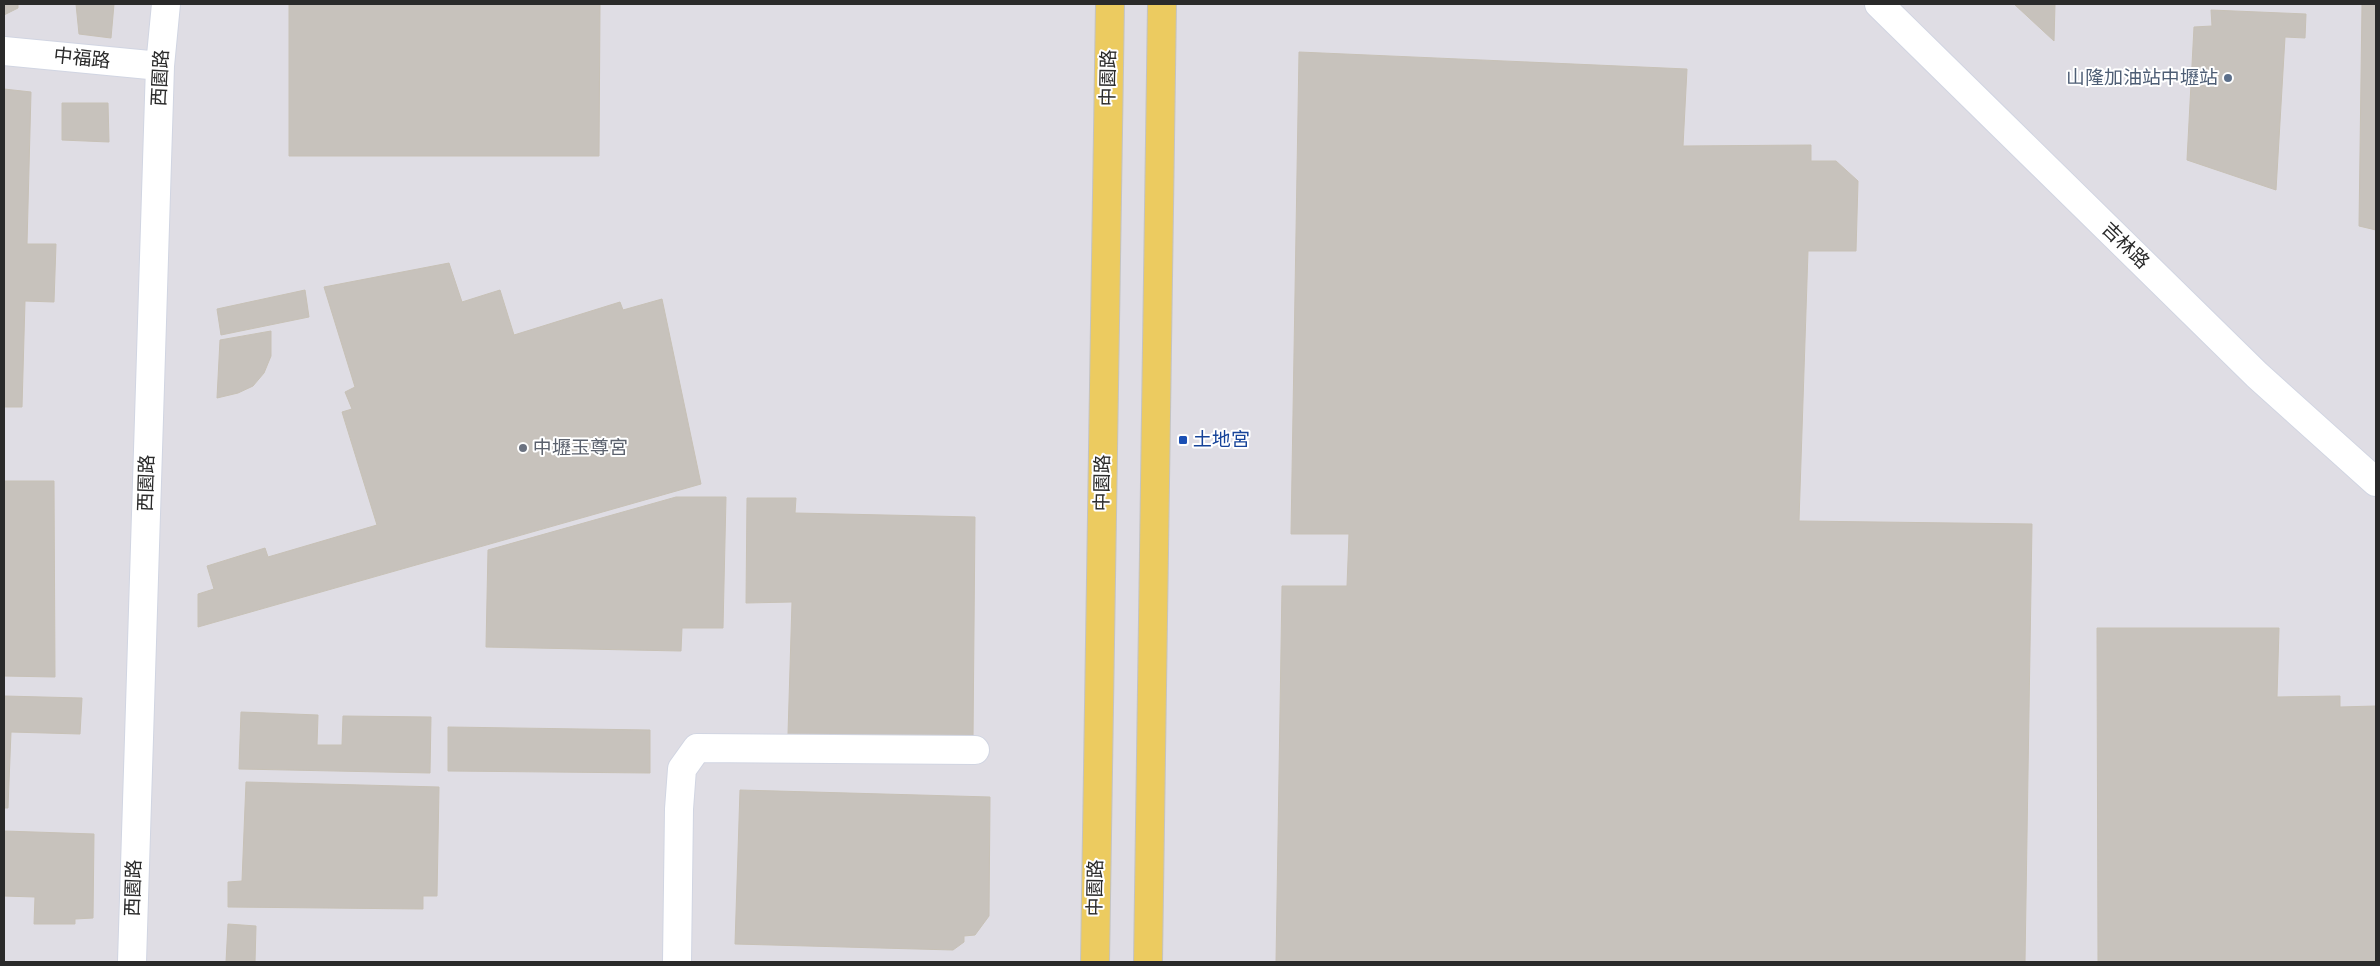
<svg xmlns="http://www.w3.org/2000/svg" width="2380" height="966" viewBox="0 0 2380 966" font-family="'Sofia Sans Condensed','Noto Sans TC',sans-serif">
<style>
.industrial{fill:#dfdde4}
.building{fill:#c7c2bc;stroke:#c7c1b6}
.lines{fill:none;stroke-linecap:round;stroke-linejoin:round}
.minor-casing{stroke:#d1d5e2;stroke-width:30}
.major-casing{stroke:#c3c3c3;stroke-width:30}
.minor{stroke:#fff;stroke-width:28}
.major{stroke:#eccb60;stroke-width:28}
.service-dot{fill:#5c6f8a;stroke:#fff;stroke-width:2}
.transit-dot{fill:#1a4fb4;stroke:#fff;stroke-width:2}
.worship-dot{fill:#6b7280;stroke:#fff;stroke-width:2}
.labels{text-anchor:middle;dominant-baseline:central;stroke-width:4;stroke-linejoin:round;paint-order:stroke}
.street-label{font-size:19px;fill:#2a2a2a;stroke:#fff}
.service-label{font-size:19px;fill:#4e5e75;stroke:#fff;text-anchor:end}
.transit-label{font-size:19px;fill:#164399;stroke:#fff;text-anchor:start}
.worship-label{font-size:19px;fill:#5b616d;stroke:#fff;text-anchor:start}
</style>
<rect width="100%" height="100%" fill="#ece5dc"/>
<!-- industrial -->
<path class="industrial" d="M4,4H2376V962H4Z"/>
<!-- building -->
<path class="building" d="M4,4H18V8L4,15Z
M76,4H114L111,38L79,34Z
M289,4H600L599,156H289Z
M2014,4H2055L2054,41Z
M2362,4H2376V230L2359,226Z
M2211,10L2306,14L2305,38L2285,37L2276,190L2187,160L2194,27L2212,26Z
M1299,52L1687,69L1683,146L1811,145V161H1836L1858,181L1856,251H1808L1799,521L2032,524L2025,962H1276L1282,586H1347L1349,534H1291Z
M4,89L31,92L27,244H56L54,302L25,301L22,407H4Z
M62,103H108L109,142L62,140Z
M449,263L462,302L500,290L514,335L620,302L623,310L662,299L701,484L198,627V594L214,589L207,566L265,548L268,557L377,525L342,412L352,409L345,392L355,387L324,287Z
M305,290L309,317L221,335L217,309Z
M271,331V356L264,373L253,386L238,393L217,398L220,340Z
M4,481H54L55,677L4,676Z
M676,497H726L723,628H682L681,651L486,647L488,550Z
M747,498H796L795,513L975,517L973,738L788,734L792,602L746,603Z
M2097,628H2279L2277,697L2340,696V707L2376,706V962H2098Z
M4,696L82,698L80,734L11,732L8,808H4Z
M241,712L318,715L317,745H342L343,716L431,717L430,773L239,769Z
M448,727L650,730V773L448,771Z
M246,782L439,787L437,896H423V909L228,907V882L242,881Z
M740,790L990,797L989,916L975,935L964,936V942L953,950L735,944Z
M4,831L94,834L93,918L75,919V924H34L35,897L4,896Z
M228,924L256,926L255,962H226Z"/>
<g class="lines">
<defs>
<path id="minor" d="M1879,4L2257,375L2376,482
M4,51L160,66
M132,962L160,66L166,4
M677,962L679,809L682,769L697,748L975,750"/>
<path id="major" d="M1095,962L1110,4
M1148,962L1162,4"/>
</defs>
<!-- minor casing -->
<use href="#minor" class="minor-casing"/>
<!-- major casing -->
<use href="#major" class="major-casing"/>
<!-- minor -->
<use href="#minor" class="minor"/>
<!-- major -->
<use href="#major" class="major"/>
</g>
<!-- markers -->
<circle class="service-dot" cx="2228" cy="78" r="5"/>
<rect class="transit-dot" x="1178" y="435" width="10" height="10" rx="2.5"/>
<circle class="worship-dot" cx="523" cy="448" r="5"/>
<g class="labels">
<!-- street labels -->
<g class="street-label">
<text transform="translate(82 59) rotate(6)">中福路</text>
<text transform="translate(161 78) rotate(-87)">西園路</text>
<text transform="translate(1109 78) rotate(-89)">中園路</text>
<text transform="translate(2125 246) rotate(44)">吉林路</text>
<text transform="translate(147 483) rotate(-88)">西園路</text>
<text transform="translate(1103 483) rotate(-89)">中園路</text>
<text transform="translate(134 888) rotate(-88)">西園路</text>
<text transform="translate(1096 888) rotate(-89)">中園路</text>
</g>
<!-- service labels -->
<g class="service-label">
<text x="2218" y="78">山隆加油站中壢站</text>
</g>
<!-- transit labels -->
<g class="transit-label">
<text x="1193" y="440">土地宮</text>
</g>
<!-- worship labels -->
<g class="worship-label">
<text x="533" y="448">中壢玉尊宮</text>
</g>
</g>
<!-- border -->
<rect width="2380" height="966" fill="none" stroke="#2a2a2a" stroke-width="10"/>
</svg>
